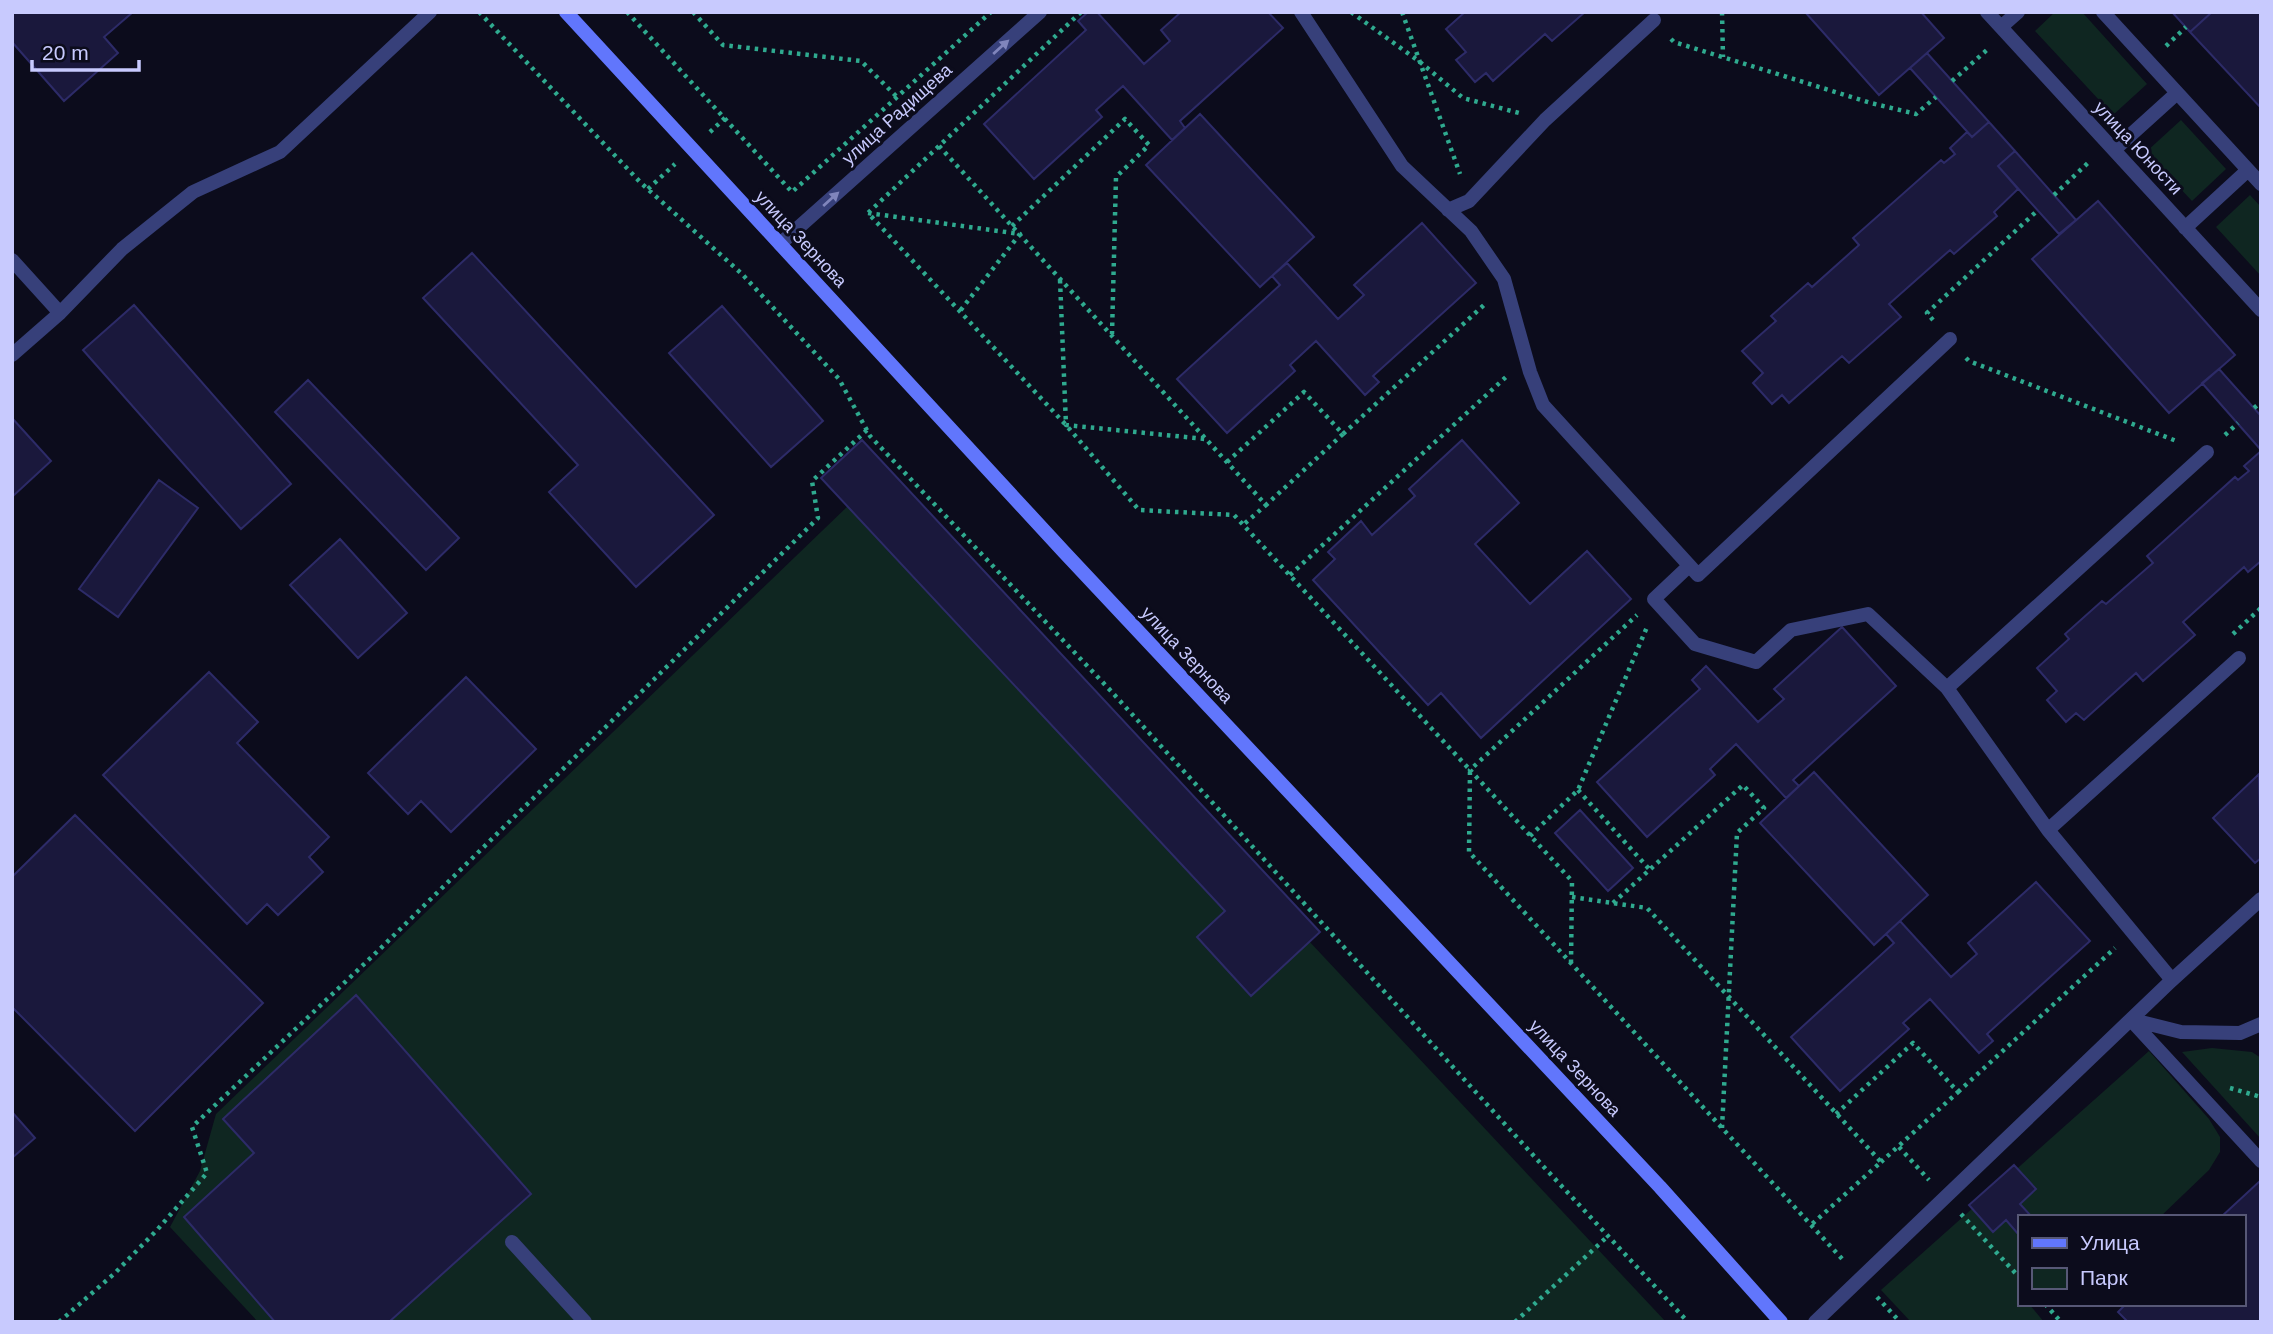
<svg xmlns="http://www.w3.org/2000/svg" width="2273" height="1334" viewBox="0 0 2273 1334" font-family="Helvetica,sans-serif">
<style>
.green{fill:#0f2621}
.building{fill:#1a183c;stroke:#2d2b68;stroke-width:2}
.lines{fill:none;stroke-linecap:round;stroke-linejoin:round}
.path{stroke:#2faa8f;stroke-width:4.5;stroke-dasharray:3.5 5;stroke-linecap:butt}
.service{stroke:#37407a;stroke-width:14}
.pedestrian{stroke:#37407a;stroke-width:14}
.minor{stroke:#37407a;stroke-width:14}
.secondary{stroke:#6176fc;stroke-width:14}
.oneway{fill:#8085bc}
.labels{text-anchor:middle;dominant-baseline:central;stroke-width:6;stroke-linejoin:round;paint-order:stroke}
.street-label{font-size:18px;fill:#c8cafe;stroke:#0c0c1c}
</style>
<rect width="100%" height="100%" fill="#0c0c1c"/>
<!-- green -->
<path class="green" d="M2055,12H2082L2147,84L2113,115L2035,31Z
M2181,120L2226,169L2192,201L2146,152Z
M2250,195L2261,207V276L2216,227Z
M876,479L1666,1322H258L170,1227L200,1171L216,1114Z
M2212,1048L2252,1052L2261,1058V1139L2182,1052Z
M2149,1051L2209,1119L2220,1137V1152L2209,1170L2160,1217H2019V1304H2029L2044,1322H1911L1881,1290Z"/>
<!-- building -->
<path class="building" d="M12,12H133L104,37L118,53L64,101L12,42Z
M1088,12H1097L1144,64L1170,41L1161,30L1181,12H1268L1283,28L1180,121L1185,128L1172,140L1123,86L1096,110L1102,117L1034,179L984,124L1086,30L1078,21Z
M1465,12H1585L1552,41L1545,34L1493,81L1486,73L1475,82L1456,60L1466,52L1446,29Z
M1805,12H1921L1944,38L1879,95Z
M2172,12H2212L2190,32Z
M2212,12H2261V108L2190,32Z
M1927,53L1989,122L1972,137L1910,68Z
M1200,114L1314,237L1260,287L1146,165Z
M1989,122L2015,151L1998,166L2018,189L1994,212L1997,216L1954,254L1950,250L1889,304L1901,317L1849,363L1842,356L1789,403L1782,395L1772,404L1753,383L1763,373L1742,351L1776,321L1771,316L1808,283L1812,287L1859,245L1853,238L1941,160L1944,163L1955,154L1950,148L1967,132L1972,137Z
M2015,151L2076,220L2059,234L1998,166Z
M2098,201L2235,355L2169,413L2032,259Z
M1422,223L1476,283L1373,376L1379,382L1365,395L1316,341L1290,365L1295,371L1227,433L1177,379L1280,285L1272,276L1287,263L1338,319L1364,295L1354,285Z
M472,253L714,515L636,587L549,492L578,465L423,298Z
M134,305L291,484L241,529L83,350Z
M722,306L823,421L771,467L669,353Z
M2219,369L2261,416V450L2202,383Z
M308,380L459,538L426,570L275,412Z
M12,418L51,461L12,497Z
M862,440L1320,932L1251,996L1197,937L1225,911L821,478Z
M1462,440L1519,503L1475,544L1530,604L1587,551L1631,599L1481,738L1441,693L1428,705L1313,580L1335,559L1328,552L1361,521L1372,535L1415,496L1409,489Z
M2261,451V561L2248,572L2244,567L2183,622L2195,635L2143,681L2136,673L2084,720L2076,713L2066,722L2047,700L2057,691L2037,668L2069,639L2065,634L2102,601L2106,604L2153,563L2147,556L2235,477L2238,480L2249,471L2244,466Z
M159,480L198,508L118,617L79,589Z
M340,539L407,613L358,658L290,585Z
M1842,627L1896,686L1793,780L1799,786L1786,798L1736,744L1710,769L1715,775L1647,837L1597,782L1700,689L1692,680L1706,666L1758,722L1784,699L1774,689Z
M209,672L258,722L237,743L329,837L309,857L323,872L278,915L267,904L247,924L103,775Z
M466,677L536,749L451,832L421,801L408,814L368,773Z
M1814,772L1928,895L1874,945L1760,823Z
M2259,774L2261,858L2255,863L2213,818Z
M1580,810L1633,868L1608,891L1555,833Z
M75,815L263,1003L135,1131L12,1007V877Z
M2036,882L2090,941L1987,1034L1993,1041L1979,1053L1930,999L1903,1023L1909,1029L1840,1091L1791,1037L1894,943L1886,934L1900,921L1951,977L1977,954L1968,943Z
M356,995L531,1194L389,1322H275L184,1217L254,1153L223,1119Z
M12,1112L35,1138L12,1158Z
M2014,1165L2036,1189L2020,1204L2032,1217H2019V1235L2006,1220L1993,1232L1969,1205Z
M2261,1180V1322H2128L2118,1312L2126,1304H2243V1217H2221Z"/>
<g class="lines">
<!-- path -->
<path class="path" d="M479,12L641,183L742,274L839,379L870,436L1110,690L1543,1166L1688,1322
M627,12L792,192L991,12
M693,12L723,45L861,61L898,98
M1081,12L868,213L1066,425L1139,510L1234,515L1470,770L1469,852L1845,1262
M1351,12L1420,62L1463,98L1519,113
M1402,12L1460,174
M1722,12L1723,57
M1671,39L1674,42L1871,103L1916,114L1936,97
M2166,46L2186,27
M1952,81L1988,49
M710,132L725,118
M939,146L1266,505L1243,525
M648,189L675,164
M2054,195L2090,161
M868,213L1020,234L960,311
M1012,226L1125,119L1149,145L1116,177L1112,334
M1060,280L1066,425L1205,439
M1933,320L1927,313L2038,210
M1966,358L1969,361L2179,442
M2254,408L2261,402
M1343,434L1484,305
M2225,435L2238,423
M1227,462L1304,392L1343,434L1266,505
M1290,575L1506,377
M2233,634L2261,608
M1578,790L1650,870
M1530,836L1578,790L1647,627
M1572,897L1647,908L1881,1162L1811,1225
M1613,903L1743,785L1764,808L1737,833L1722,1128
M1571,963L1572,881L1470,770L1637,615
M2230,1088L2261,1097
M1958,1092L2115,948
M1836,1114L1913,1043L1958,1092L1881,1162
M1899,1147L1929,1180
M1961,1214L2019,1277
M1877,1297L1900,1322
M2045,1304L2061,1322
M59,1322L115,1273L157,1230L207,1173L192,1127L380,949L818,518L812,481L867,430
M1515,1322L1608,1236"/>
<!-- service -->
<path class="service" d="M1301,12L1402,166L1471,231L1504,279L1530,372L1543,405L1698,575L1950,339
M1448,210L1469,201L1545,120L1654,20
M12,260L60,313
M12,355L60,313L122,249L193,192L280,152L430,12
M1689,566L1654,599L1695,644L1756,662L1791,630L1868,614L1947,688
M2048,830L2239,658
M2172,980L2048,830L1947,688L2207,452
M2131,1020L2261,1161
M2133,1020L2181,1032L2240,1033L2261,1024
M512,1242L585,1322
M1815,1322L2172,980L2261,899"/>
<!-- pedestrian -->
<path class="pedestrian" d="M1987,12L2261,310
M2103,12L2261,184
M2001,27L2018,12
M2114,150L2177,93
M2185,228L2248,170"/>
<!-- minor -->
<path class="minor" d="M780,244L1040,12"/>
<!-- secondary -->
<path class="secondary" d="M566,12L1064,552L1660,1187L1781,1322"/>
</g>
<!-- one-way arrows -->
<defs><path id="oneway-solid" d="M-6-.8H1V-3.2L6.5 0L1 3.2V.8H-6Z" transform="scale(1.75)"/></defs>
<g class="oneway">
<use href="#oneway-solid" transform="translate(1001 47) rotate(-42)"/>
<use href="#oneway-solid" transform="translate(831 199) rotate(-42)"/>
</g>
<g class="labels">
<!-- street labels -->
<g class="street-label">
<text transform="translate(897 114) rotate(-42)">улица Радищева</text>
<text transform="translate(2138 148) rotate(47)">улица Юности</text>
<text transform="translate(801 239) rotate(47)">улица Зернова</text>
<text transform="translate(1187 655) rotate(47)">улица Зернова</text>
<text transform="translate(1575 1068) rotate(47)">улица Зернова</text>
</g>
</g>
<!-- border -->
<rect width="2273" height="1334" fill="none" stroke="#c8cafe" stroke-width="28"/>
<!-- legend -->
<rect x="2018" y="1215" width="228" height="91" fill="#0c0c1c" stroke="#575876" stroke-width="2"/>
<rect x="2032" y="1238" width="35" height="10" fill="#6176fc" stroke="#575876" stroke-width="2"/>
<text x="2080" y="1250" font-size="21" fill="#c8cafe">Улица</text>
<rect x="2032" y="1268" width="35" height="21" fill="#0f2621" stroke="#575876" stroke-width="2"/>
<text x="2080" y="1285" font-size="21" fill="#c8cafe">Парк</text>
<!-- scale -->
<path d="M32 60v10h107v-10" fill="none" stroke="#c8cafe" stroke-width="3.5"/>
<text x="42" y="60" font-size="21" fill="#c8cafe" stroke="#0c0c1c" stroke-width="5" paint-order="stroke">20 m</text>
</svg>
